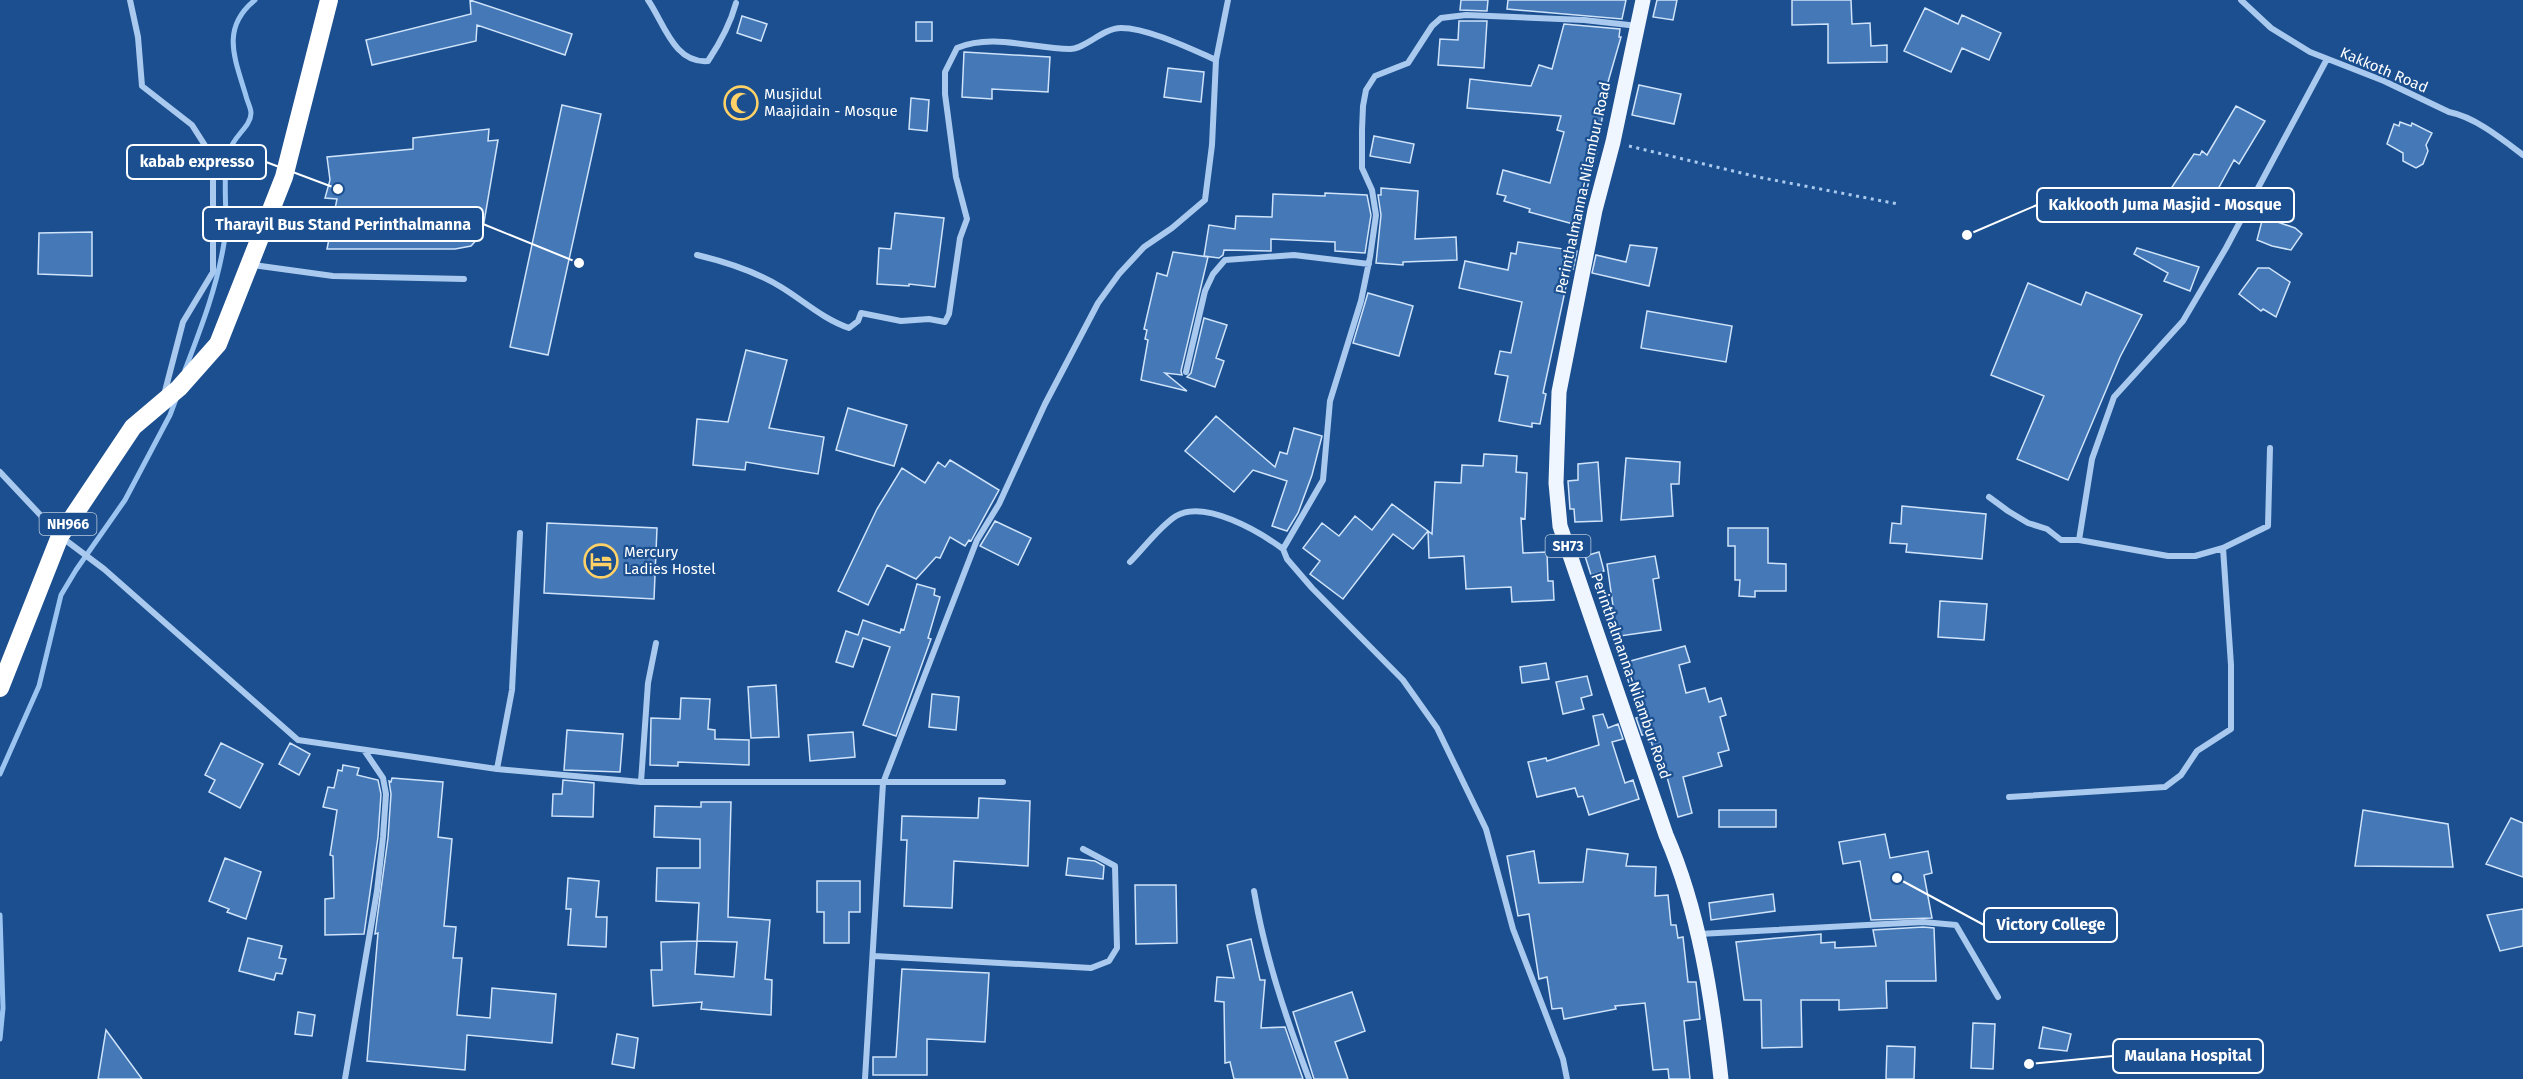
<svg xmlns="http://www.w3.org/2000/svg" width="2523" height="1079" viewBox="0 0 2523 1079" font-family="'Fira Sans',sans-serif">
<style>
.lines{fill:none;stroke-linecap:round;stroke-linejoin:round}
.stream{stroke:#9cc4f0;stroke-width:5}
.building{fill:#4478b7;stroke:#cfe3fa;stroke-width:1.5;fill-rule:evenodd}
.path{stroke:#a9c9ee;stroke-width:3;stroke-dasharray:3 4.5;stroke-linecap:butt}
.street{stroke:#a9c9ee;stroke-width:6}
.primary{stroke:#f0f6ff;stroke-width:15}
.highway{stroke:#fff;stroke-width:18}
.labels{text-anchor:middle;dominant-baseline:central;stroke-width:4.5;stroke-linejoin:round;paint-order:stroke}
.shield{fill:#1b4f8f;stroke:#bbcadd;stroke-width:1.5}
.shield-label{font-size:14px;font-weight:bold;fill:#fff}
.street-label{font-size:15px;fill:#fff;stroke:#1b4f8f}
.poi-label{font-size:15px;fill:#fff;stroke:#1b4f8f;text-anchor:start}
.leader{fill:none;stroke:#fff;stroke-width:2}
.callout-dot{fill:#fff;stroke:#1b4f8f;stroke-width:2}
.callout{fill:#1b4f8f;stroke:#fff;stroke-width:2}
.callout-label{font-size:16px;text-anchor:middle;font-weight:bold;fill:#fff}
</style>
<rect width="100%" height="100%" fill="#1b4f8f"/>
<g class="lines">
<!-- stream -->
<path class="stream" d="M185,370C201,328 217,287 224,243C229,213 221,181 229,152C233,136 251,127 251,113C251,108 247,101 246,96C235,59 220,28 255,0
M0,774L39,686L61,595L76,570L125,500L170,415L176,399
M0,915L3,1008L0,1039"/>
</g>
<!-- building -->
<path class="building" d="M470,0L572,34L565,55L477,25L476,41L372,65L366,40L471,14Z
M1461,0H1488L1487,11L1460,10Z
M1508,0H1626L1622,19L1507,9Z
M1657,0H1677L1673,20L1653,17Z
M1792,0H1851L1852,24L1870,23L1871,46L1887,45V62L1828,63V24L1792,25Z
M1925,8L1958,24L1962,15L2001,33L1989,60L1962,48L1951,72L1904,51Z
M742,16L767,24L761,41L737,33Z
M1459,21H1487L1484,68L1438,65L1440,39L1458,40Z
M916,22H932V41H916Z
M1564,24L1620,29L1619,37H1621L1608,82L1596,156L1577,225L1529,212L1530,209L1504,201L1506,196L1497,194L1503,170L1550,183L1564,132L1557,130L1561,116L1467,108L1470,79L1531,86L1539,65L1552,69Z
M964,52L1050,57L1048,92L992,89V99L962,97Z
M1168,68L1204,72L1201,102L1164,97Z
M1639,85L1681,94L1674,124L1632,115Z
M911,98L929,100L927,131L909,129Z
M562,105L601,114L548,355L510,347Z
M2236,106L2265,121L2239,164L2234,160L2212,200L2202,195L2195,206L2170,190L2194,154L2200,155L2202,151L2207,155Z
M2400,122L2411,126L2412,123L2432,133L2426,145L2428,151L2423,164L2416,168L2403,161V153L2387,144L2394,124L2399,126Z
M489,129L488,141L498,140L482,234L471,246L455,249H327L337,199L325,198L330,180L327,157L413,149V138Z
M1374,136L1414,144L1410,163L1370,156Z
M1381,188L1418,191L1415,239L1456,237L1457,260L1403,262V265L1376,263L1381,215L1378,195H1381Z
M1325,193L1367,195L1371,215L1365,253L1335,251V242L1271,239V251L1224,250L1223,255L1219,258L1204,256L1209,225L1235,229L1236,216L1272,217L1273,194L1325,196Z
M895,213L944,218L935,287L909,284V286L877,284L879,248L891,249Z
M2263,217L2295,228L2302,234L2291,250L2272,246L2257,240Z
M92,232V276L38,274L39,233Z
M1518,242L1577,251L1573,269L1570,268L1543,393L1546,394L1540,424L1532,423V427L1499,421L1508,376L1495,374L1500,351L1511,353L1522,302L1459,288L1465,261L1508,270L1511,253L1516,254Z
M1630,245L1657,248L1649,286L1592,273L1596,255L1626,262Z
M2137,248L2199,267L2190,291L2164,281L2168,273L2134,254Z
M1173,252L1208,257L1181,371L1182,375L1165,373L1187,391L1141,380L1148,340L1145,339L1147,330L1144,329L1157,273L1167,276Z
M2258,268H2269L2290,282L2276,317L2263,309L2261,311L2239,294Z
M2028,283L2081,305L2086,292L2142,315L2120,357L2068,480L2017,459L2044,396L1991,375Z
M1368,293L1413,306L1399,356L1353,343Z
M1647,311L1732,326L1726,362L1641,348Z
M1204,318L1227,325L1216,358L1224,361L1215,387L1187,377L1191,373Z
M746,350L787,360L769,428L824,437L818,474L746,462L745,470L693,465L697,419L728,422Z
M848,408L907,425L894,466L836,450Z
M1216,416L1275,467L1280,452L1287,454L1294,428L1322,436L1312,475L1298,513L1287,531L1272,526L1287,481L1253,470L1234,492L1185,451Z
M1484,454L1517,456L1516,472L1527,473L1525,519L1521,518L1523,553L1547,552L1548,581H1553L1554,600L1512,602L1511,587L1466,589L1464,556L1429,558L1428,531L1432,534L1435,482L1461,483L1462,465L1483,466Z
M1626,458L1680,462L1679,484H1671L1673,516L1621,520Z
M950,460L999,490L971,541L969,540L965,546L950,537L940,558L936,557L916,579L887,565L868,605L838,591L877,509L902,468L925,483L938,462L945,467Z
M1598,462L1602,521L1575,522L1574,509H1570L1568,481L1578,480V464Z
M1392,504L1428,531L1413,549L1393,534L1343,599L1310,574L1320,561L1303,548L1322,523L1339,536L1355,516L1372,530Z
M1902,506L1986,514L1982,559L1906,552L1907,544L1890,543L1892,523L1901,524Z
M995,521L1031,538L1018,565L980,546Z
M547,523L657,528L654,599L544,593Z
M1728,528H1768V563L1786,564V591H1755V597L1739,596L1740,580H1735V546H1728Z
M1599,552L1604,571L1591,575L1585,556Z
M1655,556L1659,578L1653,579L1661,630L1613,637L1608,607L1613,606L1607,564Z
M917,584L935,589L934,595L940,597L928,638L931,639L896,736L863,725L890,647L863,638L853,667L836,662L846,631L858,635L863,620L900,633L901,629L904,630Z
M1940,601L1987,604L1984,640L1938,637Z
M1685,646L1690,662L1679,665L1686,693L1705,688L1709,702L1721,698L1726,715L1720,717L1729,750L1718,753L1722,766L1683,777L1692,813L1678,817L1664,766L1659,767L1651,741L1649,742L1646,734L1642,735L1636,718L1639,717L1623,663Z
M1546,663L1549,679L1522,683L1520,667Z
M1587,676L1592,695L1581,698L1584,709L1563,714L1556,682Z
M776,685L779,737L751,738L748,687Z
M932,694L959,697L956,730L929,727Z
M681,698L710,699L708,729L715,730V739L749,740V765L678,762V766L650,765L651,718L680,719Z
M1603,714L1608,728L1618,724L1623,739L1612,742L1625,783L1633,780L1639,799L1589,815L1583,796L1578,797L1575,788L1537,797L1528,762L1546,758L1547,761L1599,745L1593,716Z
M567,730L623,734L620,772L564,770Z
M853,732L855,757L810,761L808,735Z
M221,743L263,764L240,808L209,792L215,780L205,775Z
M290,743L310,754L299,775L279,764Z
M343,765L359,768L357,775L378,780L381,794L378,837L364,934L325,935V899L334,898L333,856L330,855L337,810L323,807L328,787L334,788L338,770L342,771Z
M392,778L443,782L438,837L452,839L444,926L456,927L453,958H462L457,1015L490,1018L492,988L556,994L552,1043L467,1035L465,1070L367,1061L378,933L375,934L388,838L391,794L389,781L391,782Z
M563,780L594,783L593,817L552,816L553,794H562Z
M979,798L1030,801L1028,866L954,861L952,908L904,906L907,840H901L902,816L978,818Z
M701,802H731L728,917L770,920L765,979L772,980L771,1015L701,1009L702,1002L653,1006L651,970H662L661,942L697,941L699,903L656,901L657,868H700V839L654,837L655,806L701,807ZM697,941L737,942L734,977L695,974Z
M1719,810H1776V827H1719Z
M2363,810L2448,824L2453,867L2355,866Z
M2511,818L2523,823V877L2486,864Z
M1885,834L1890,858L1928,851L1932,873L1924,875L1932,918L1871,920L1860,861L1843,864L1839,842Z
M1587,849L1628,854L1626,866L1656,867L1655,896L1668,895L1671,925H1676L1678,938L1683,937L1688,982H1696L1700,1019L1684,1021L1690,1079H1669L1668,1069L1653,1070L1645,1003L1615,1006L1616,1009L1564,1019L1562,1008L1552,1009L1547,977L1539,979L1529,914L1518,916L1507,856L1534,851L1539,883L1583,882Z
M225,858L261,872L246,919L227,912L229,909L209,901Z
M1068,858L1095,861L1104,866L1103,879L1066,875Z
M568,878L599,881L596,917H607L606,947L568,945L571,909H566Z
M817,881H860V912H849V943H824V912H817Z
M1135,885H1176L1177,943L1136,944Z
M1773,894L1775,911L1711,920L1709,903Z
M2523,909V946L2500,951L2487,915Z
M1923,927L1934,928L1936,981H1886L1887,1008L1839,1010V1000H1801L1802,1047L1762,1048L1761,1000H1744L1736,942L1821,934V943L1835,942V948L1876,946L1873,930Z
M248,938L282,946L279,958L286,959L282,974L276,973L274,980L239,971Z
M1251,939L1260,980H1265L1261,1028L1285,1027L1303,1079H1234L1230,1062L1225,1063L1224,1002L1215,1001L1217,977L1234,978L1227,945Z
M902,969L989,973L985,1042L927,1039V1075H873V1057H896Z
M1352,992L1365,1031L1335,1042L1348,1079H1314L1293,1012Z
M298,1012L315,1015L312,1036L295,1034Z
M1973,1023L1995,1024L1993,1069L1971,1068Z
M2043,1027L2071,1034L2067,1051L2039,1048Z
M106,1030L142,1079H98Z
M617,1034L638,1038L634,1068L612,1064Z
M1887,1046L1915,1047L1914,1079H1886Z"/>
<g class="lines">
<!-- path -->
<path class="path" d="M1629,146L1758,177L1898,204"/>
<!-- street -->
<path class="street" d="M130,0L138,37L142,86L192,125L213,158V272L183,322L164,395
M648,0C664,23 674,64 708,61C720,43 730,25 736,3
M2241,0L2271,28L2310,52L2384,81L2449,112C2475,117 2502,139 2523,155
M1216,60L1228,0
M697,255C727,262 755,271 781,287C804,301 823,319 849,328L858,321L861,313L901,321L929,319L945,322L949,314L960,238L967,219L956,177L945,94V72L957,48C993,33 1033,49 1070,49C1085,49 1103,28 1121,28C1148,28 1191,49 1216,60L1212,145L1205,200L1172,228L1144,247L1119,274L1098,303L1045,404L999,504L977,540L883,783L865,1079
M253,265L333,276L464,279
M1186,372L1205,291L1213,274L1225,260L1294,255L1369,264
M0,472L60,536L104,569L298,740L497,769L641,782H1003
M1989,497L2008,511L2028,523L2047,529L2061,540H2079L2168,556H2195L2223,548L2268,526L2270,448
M2079,540L2092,459L2114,397L2183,321L2226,248L2327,59
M1130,562C1144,548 1159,527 1176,516C1205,499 1260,532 1283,549
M497,769L512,690L520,533
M641,782L648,683L656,643
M2009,797L2165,787L2181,775L2197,751L2231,729V665L2223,548
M1254,891C1265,956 1286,1018 1309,1079
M1699,934L1923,922L1956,925L1998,997
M874,956L1091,968L1109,961L1117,948L1115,866L1083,849
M345,1079L377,891L383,837L386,794L383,778L364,750
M1567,1079L1563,1059L1513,929L1486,829L1437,728L1403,680L1312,588L1287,559L1283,549L1323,480L1330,401L1361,301L1370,257L1376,215L1372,190L1362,168V130L1363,106L1366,90L1375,76L1408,63L1432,26L1441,18L1466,15L1584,20L1638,26"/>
<!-- primary -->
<path class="primary" d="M1643,0L1613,142L1595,210L1559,392L1556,483L1560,526L1666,835C1699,911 1712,997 1721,1079"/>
<!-- highway -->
<path class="highway" d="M0,688L60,536L133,427L179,388L218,344L284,177L329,0"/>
</g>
<!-- icons -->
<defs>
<symbol id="mosque-ring" viewBox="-11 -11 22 22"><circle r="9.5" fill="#1b4f8f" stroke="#ffd166" stroke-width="1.5"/><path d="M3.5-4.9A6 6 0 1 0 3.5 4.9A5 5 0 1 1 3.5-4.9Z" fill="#ffd166"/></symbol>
<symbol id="hotel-ring" viewBox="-11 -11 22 22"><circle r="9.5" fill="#1b4f8f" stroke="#ffd166" stroke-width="1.5"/><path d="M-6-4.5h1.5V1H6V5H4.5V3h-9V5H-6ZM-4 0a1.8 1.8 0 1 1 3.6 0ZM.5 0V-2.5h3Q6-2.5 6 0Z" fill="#ffd166"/></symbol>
</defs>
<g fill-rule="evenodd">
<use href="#mosque-ring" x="722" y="84" width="38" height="38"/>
<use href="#hotel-ring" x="582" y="542" width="38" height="38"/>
</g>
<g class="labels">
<!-- shield labels -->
<g class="shield">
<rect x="39.5" y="513" width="57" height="22" rx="4.5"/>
<rect x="1545.5" y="535" width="45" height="22" rx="4.5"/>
</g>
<g class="shield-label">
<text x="68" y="524">NH966</text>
<text x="1568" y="546">SH73</text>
</g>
<!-- street labels -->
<g class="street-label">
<text transform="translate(2384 70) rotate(23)">Kakkoth Road</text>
<text transform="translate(1583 188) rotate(-78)">Perinthalmanna-Nilambur Road</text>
<text transform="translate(1631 676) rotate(71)">Perinthalmanna-Nilambur Road</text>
</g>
<!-- poi labels -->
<g class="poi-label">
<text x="764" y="94">Musjidul<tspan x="764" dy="17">Maajidain - Mosque</tspan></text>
<text x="624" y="552">Mercury<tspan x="624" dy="17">Ladies Hostel</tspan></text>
</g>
</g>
<!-- callouts -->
<path class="leader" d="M338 189L266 162M1967 235L2037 205M579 263L483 224M1897 878L1984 925M2029 1064L2113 1056"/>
<g class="callout-dot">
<circle cx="338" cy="189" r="6"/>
<circle cx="1967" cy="235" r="6"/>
<circle cx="579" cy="263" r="6"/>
<circle cx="1897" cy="878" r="6"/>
<circle cx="2029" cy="1064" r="6"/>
</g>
<g class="callout">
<rect x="127" y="145" width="139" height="34" rx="6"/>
<rect x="2037" y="188" width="257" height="34" rx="6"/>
<rect x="203" y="207" width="280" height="34" rx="6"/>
<rect x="1984" y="908" width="133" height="34" rx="6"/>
<rect x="2113" y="1039" width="150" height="34" rx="6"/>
</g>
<g class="callout-label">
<text x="197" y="167">kabab expresso</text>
<text x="2165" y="210">Kakkooth Juma Masjid - Mosque</text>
<text x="343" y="230">Tharayil Bus Stand Perinthalmanna</text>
<text x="2051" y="930">Victory College</text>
<text x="2188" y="1061">Maulana Hospital</text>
</g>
</svg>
